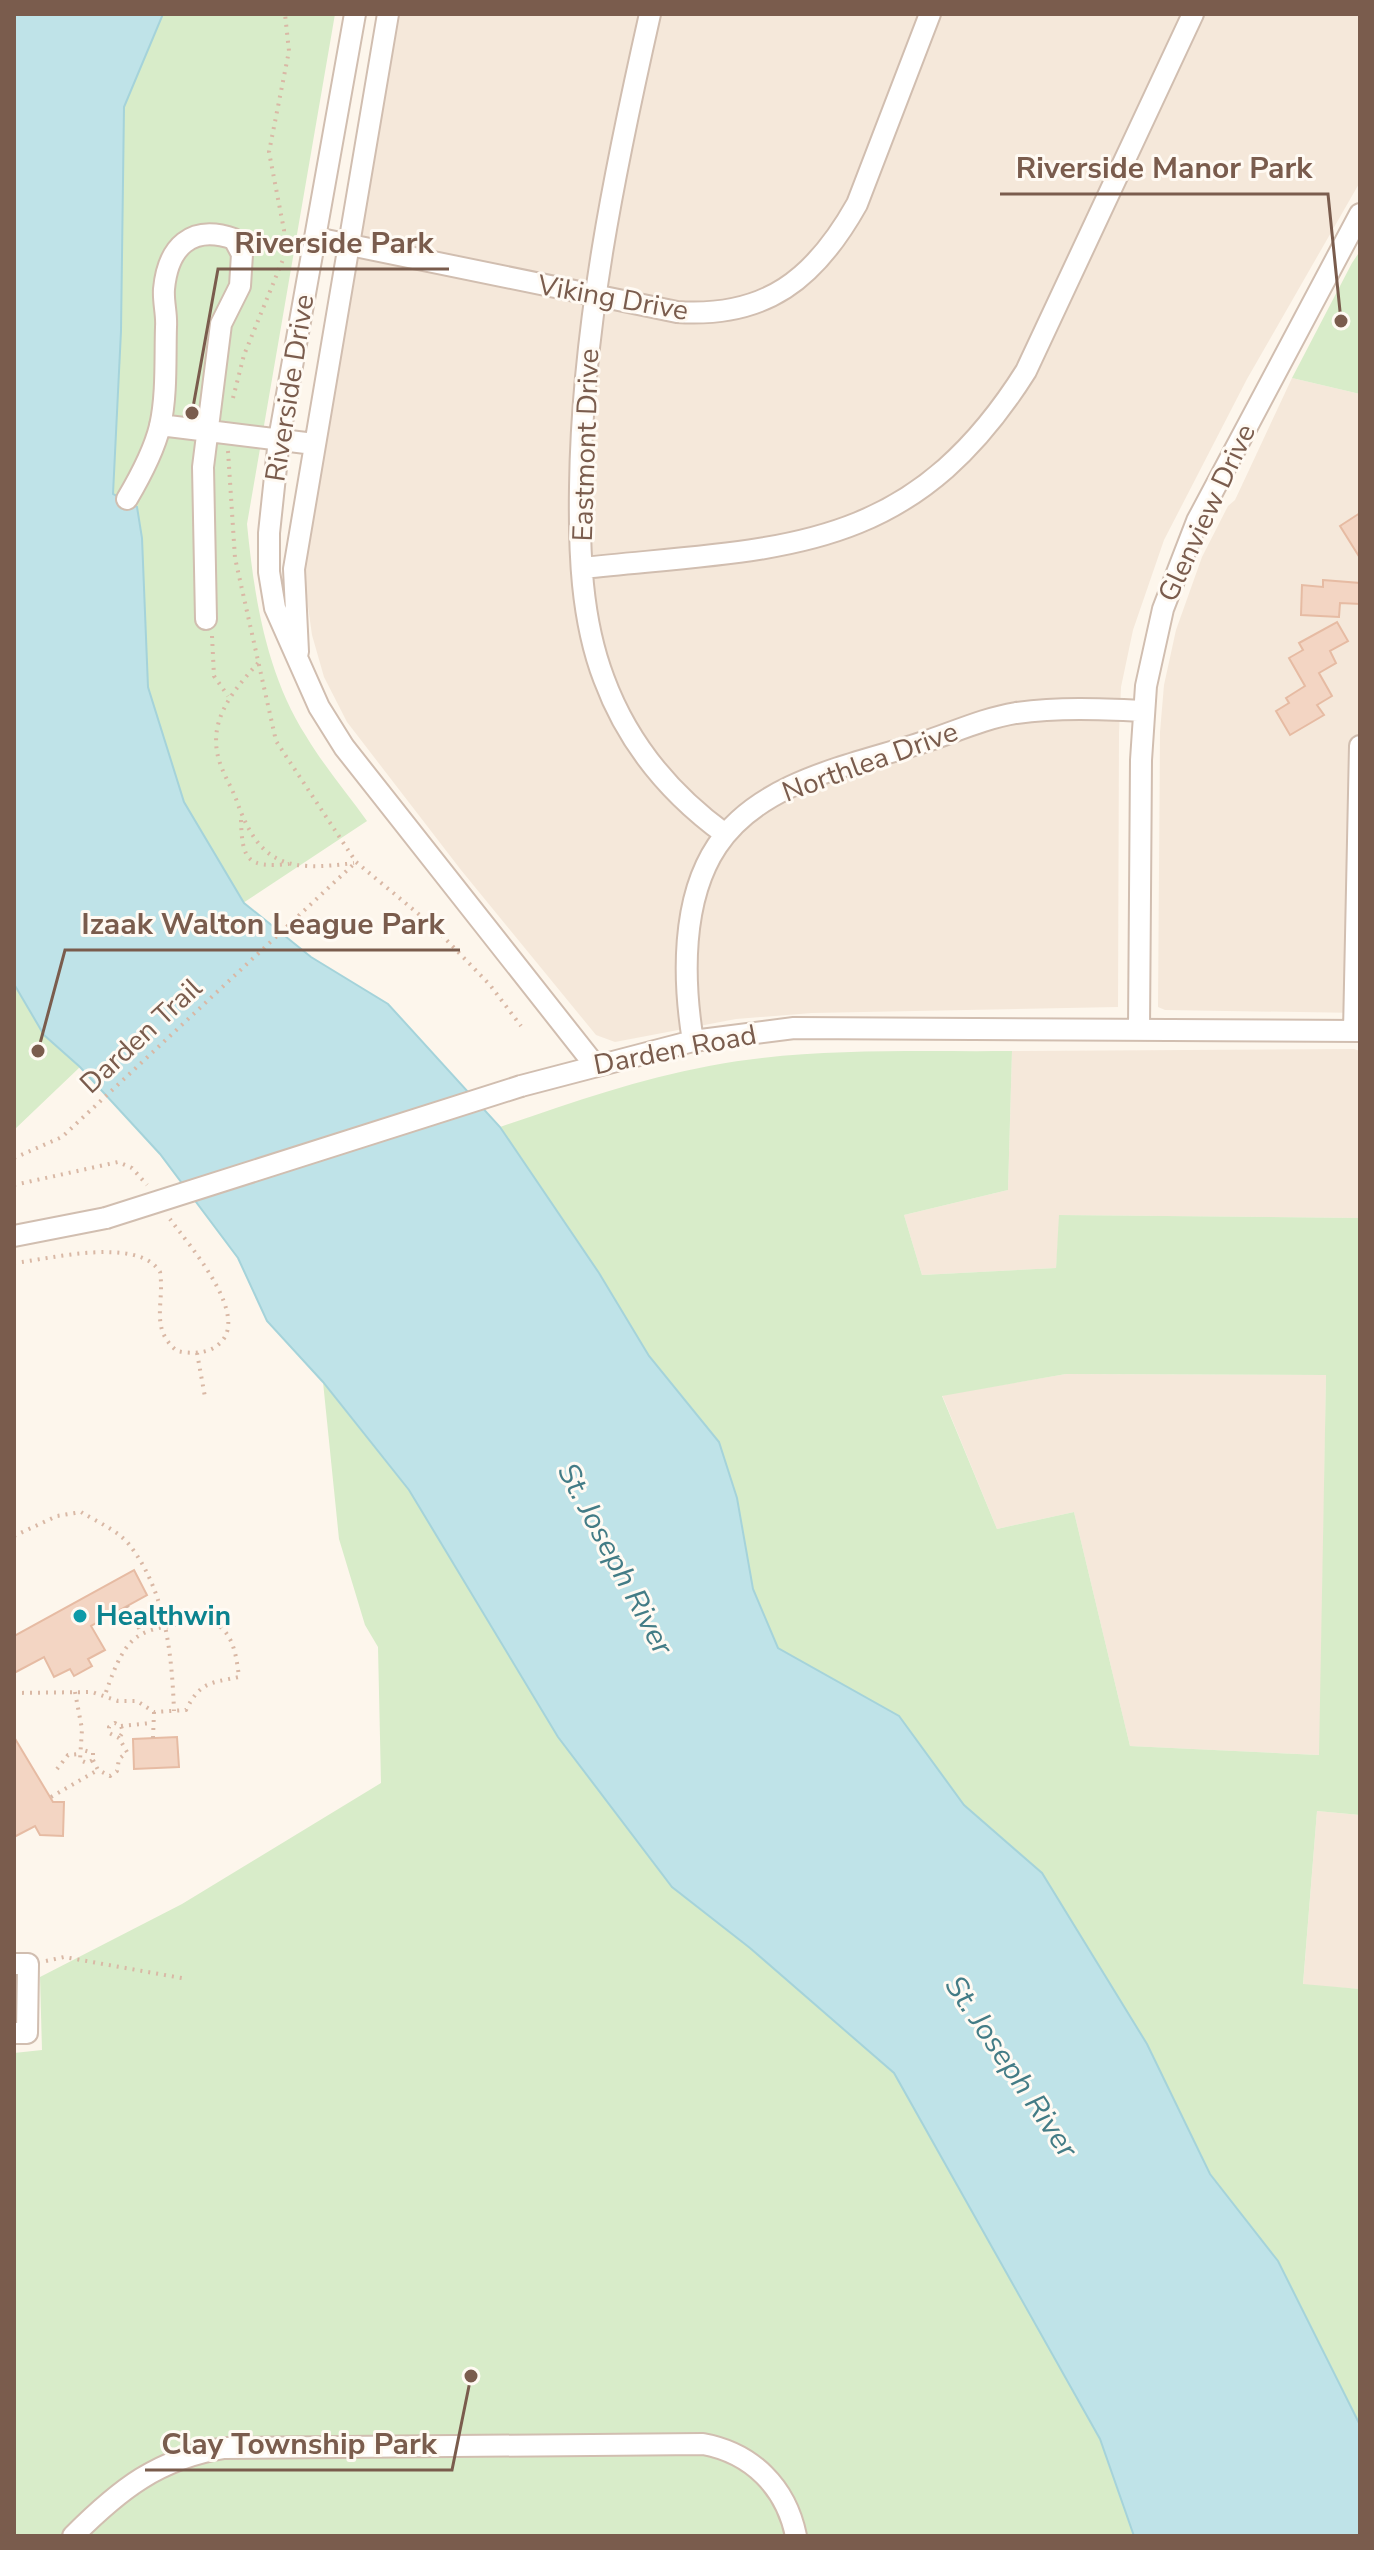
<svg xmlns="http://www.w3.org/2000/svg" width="1374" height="2550" viewBox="0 0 1374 2550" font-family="'Nunito Sans',sans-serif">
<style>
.residential{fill:#f5e8da}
.green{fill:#d8ecc9;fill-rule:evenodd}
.water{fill:#bfe3e8;stroke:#a5d3da;stroke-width:2}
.building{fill:#f3d5c3;stroke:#e6bba3;stroke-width:2}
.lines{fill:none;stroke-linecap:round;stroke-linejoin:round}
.minor-casing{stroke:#d1beb0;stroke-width:24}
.path{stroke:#d9b8a5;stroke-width:4;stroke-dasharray:2 6;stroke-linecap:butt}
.minor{stroke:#fff;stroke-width:20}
.minor-bridge-casing{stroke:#d1beb0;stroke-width:24;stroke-linecap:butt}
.minor-bridge{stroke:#fff;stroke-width:20}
.culture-dot{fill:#0f9aa8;stroke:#fffaf3;stroke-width:3}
.labels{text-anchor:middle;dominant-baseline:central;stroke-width:6;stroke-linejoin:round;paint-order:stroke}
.street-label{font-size:28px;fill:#7a5c4d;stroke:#fffaf3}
.culture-label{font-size:28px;font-weight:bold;fill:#0d838f;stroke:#fffaf3;text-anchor:start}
.water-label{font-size:30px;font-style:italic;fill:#437c86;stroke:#fffaf3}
.leader{fill:none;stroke:#7a5c4d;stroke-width:3}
.callout-dot{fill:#7a5c4d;stroke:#fffaf3;stroke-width:3}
.callout-label{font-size:30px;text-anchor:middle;font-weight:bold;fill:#7a5c4d;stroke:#fffaf3;stroke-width:6;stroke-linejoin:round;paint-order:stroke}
</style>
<rect width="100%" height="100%" fill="#fdf6ec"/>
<!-- residential -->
<path class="residential" d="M398,14H1360V182L1247,379L1164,540L1133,630L1121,687L1119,733L1118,1007L812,1013L736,1019L615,1042L596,1035L461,870L347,722L324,677L312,635L304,578L310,523Z
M1292,378L1360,394V1013L1165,1010L1158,1007L1160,732L1164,685L1176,630L1202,557L1228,506L1235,500Z
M1354,1049L1360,1051V1218L1060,1215L1056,1268L922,1275L904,1215L1008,1190L1012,1051Z
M1066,1374L1326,1375L1320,1755L1130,1746L1074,1512L997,1529L942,1395Z
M1317,1811L1360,1815V1989L1303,1985Z"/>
<!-- green -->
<path class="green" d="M163,14H335L247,524C254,596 266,673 306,736C324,766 347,793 367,821L243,903L184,802L148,687L142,538L137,508L113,495L121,331L124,107Z
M1360,251V394L1292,378L1352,263Z
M14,985L44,1035L80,1067L14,1130Z
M1012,1051L1008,1190L904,1215L922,1275L1056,1268L1059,1215L1360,1218V1815L1317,1811L1303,1984L1360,1989V2425L1278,2261L1210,2174L1147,2044L1042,1873L964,1805L899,1716L778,1648L753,1589L737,1498L719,1442L649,1356L599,1273L500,1127C568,1104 638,1079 709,1066C808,1047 912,1052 1012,1051ZM1066,1374L1326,1375L1319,1755L1130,1746L1074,1512L997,1529L942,1396Z
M323,1382L409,1490L558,1737L672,1886L750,1948L894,2073L1100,2439L1134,2536H14V2053L42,2050L40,1977L182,1904L381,1783L378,1647L365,1625L339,1539Z"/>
<!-- water -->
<path class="water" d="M14,14H163L124,107L121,331L113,494L137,507L142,538L148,687L184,802L244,903L311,957L388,1004L500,1127L599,1273L649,1356L719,1442L737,1498L753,1589L778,1648L899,1716L964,1805L1042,1873L1147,2044L1210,2174L1278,2261L1360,2425V2536H1134L1100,2439L894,2073L750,1948L672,1887L558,1737L409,1490L323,1382L267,1321L238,1258L160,1154L80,1067L44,1035L14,984Z"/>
<!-- building -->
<path class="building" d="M1360,513V558L1340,526Z
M1323,580L1360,583V604L1340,603L1339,617L1301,615L1302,585L1323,587Z
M1337,622L1348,641L1330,651L1336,663L1319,673L1332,696L1317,705L1324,715L1290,735L1276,711L1289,703L1286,698L1305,686L1289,658L1303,650L1299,643Z
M134,1570L147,1595L91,1626L105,1650L88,1659L92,1666L74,1676L70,1669L54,1677L44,1657L14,1673V1636Z
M14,1737L53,1802H64L63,1836L40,1835L35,1826L14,1837Z
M177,1737L179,1767L134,1769L133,1739Z"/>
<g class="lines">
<defs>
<path id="minor" d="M355,14L279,439L269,533V572L275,608L319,707L344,747L594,1064
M650,14C615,169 582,328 580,487C579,551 581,619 604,679C628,744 670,794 725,834
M316,238L677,312C766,318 815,279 857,204L930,14
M160,425L314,444
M127,499C140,477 154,451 160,426C167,395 165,358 166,327C167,314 163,302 164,289C168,247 191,224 234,239L242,254L240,286L221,324L203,467L206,619
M583,568C780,547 909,557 1026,371L1193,14
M298,652L294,569L388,14
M1139,1030L1141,760L1146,686L1163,609L1197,521L1360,214
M1354,1031L1360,746
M693,1041C683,980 681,900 717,846C761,779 859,764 930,740C959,730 986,718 1016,713C1059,707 1101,709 1144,711
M521,1086L693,1041L794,1028L1360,1031
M14,1236L106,1218
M14,1964H28L27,2033H14
M73,2536C120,2489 158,2459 224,2448L703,2444C752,2453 786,2487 796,2536"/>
</defs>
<!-- minor casing -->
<use href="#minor" class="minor-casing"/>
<!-- path -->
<path class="path" d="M233,398L244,355L284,257V230L269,152L289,51L285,14
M228,451L235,558L276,741L356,862L433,926L490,985L521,1026
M212,636L214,676L228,696
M258,663C234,690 207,720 219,760C223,774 231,786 236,799C259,865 286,872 354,863
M241,820C242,861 248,868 289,864
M14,1158L62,1137L356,862
M14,1185L118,1162L132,1168L147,1185
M14,1263C50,1259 138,1236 160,1272C165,1303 149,1328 177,1351C191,1354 208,1354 219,1344C252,1316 188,1244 170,1219
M197,1353L205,1397
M14,1536L57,1516L81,1512C97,1522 120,1531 131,1547C166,1593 172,1656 174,1711
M127,1606L141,1632
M75,1692L82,1729L80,1760L87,1763L93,1760V1753L83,1750
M14,1693L92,1692L118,1701H137L154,1712L186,1710C200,1682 210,1683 239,1677C236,1653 233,1630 209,1620C140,1631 129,1624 105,1695
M121,1726L151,1723
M153,1738L154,1712
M93,1760L98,1770L110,1776L117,1771L119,1759L127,1752L119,1738L109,1733V1727L115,1723L121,1726L123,1732L119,1738
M57,1769L68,1755L79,1754
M51,1797L98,1770
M46,1961L64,1957L187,1979"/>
<!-- minor -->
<use href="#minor" class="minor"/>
<defs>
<path id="minor-bridge" d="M106,1218L521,1086"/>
</defs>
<!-- minor-bridge casing -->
<use href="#minor-bridge" class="minor-bridge-casing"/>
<!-- minor-bridge -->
<use href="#minor-bridge" class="minor-bridge"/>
</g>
<!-- markers -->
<circle class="culture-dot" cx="80" cy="1616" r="8"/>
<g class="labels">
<!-- street labels -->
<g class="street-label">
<text transform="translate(613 298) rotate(10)">Viking Drive</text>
<text transform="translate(290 388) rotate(-81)">Riverside Drive</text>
<text transform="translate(586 445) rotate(-88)">Eastmont Drive</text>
<text transform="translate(1207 513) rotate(-65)">Glenview Drive</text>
<text transform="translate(870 762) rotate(-20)">Northlea Drive</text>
<text transform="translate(141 1036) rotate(-43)">Darden Trail</text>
<text transform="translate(675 1050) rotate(-11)">Darden Road</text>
</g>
<!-- culture labels -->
<g class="culture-label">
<text x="96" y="1616">Healthwin</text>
</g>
<!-- water labels -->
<g class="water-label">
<text transform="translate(615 1559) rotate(62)">St. Joseph River</text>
<text transform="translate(1011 2067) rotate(56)">St. Joseph River</text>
</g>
</g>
<!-- callouts -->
<path class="leader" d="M1341 321L1328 194H1000M192 413L218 269H449M38 1051L65 950H460M471 2376L452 2470H145"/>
<g class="callout-dot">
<circle cx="1341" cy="321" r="8"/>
<circle cx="192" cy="413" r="8"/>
<circle cx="38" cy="1051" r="8"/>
<circle cx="471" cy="2376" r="8"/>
</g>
<g class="callout-label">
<text x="1164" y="178">Riverside Manor Park</text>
<text x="334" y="253">Riverside Park</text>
<text x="263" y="934">Izaak Walton League Park</text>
<text x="299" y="2454">Clay Township Park</text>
</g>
<!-- border -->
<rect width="1374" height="2550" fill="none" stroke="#7a5c4d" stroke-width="32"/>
</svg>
